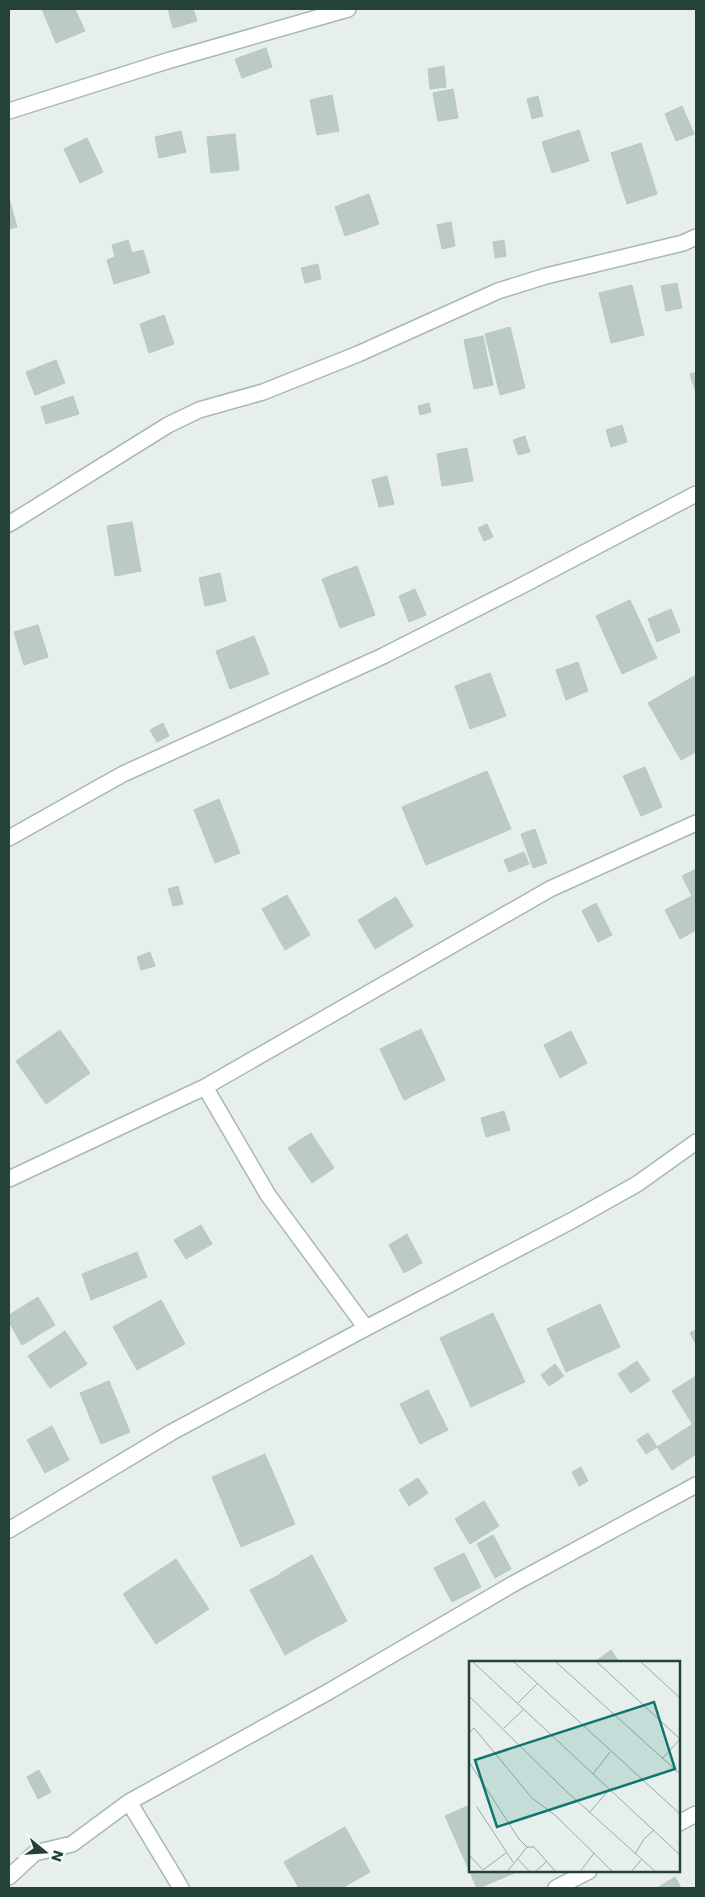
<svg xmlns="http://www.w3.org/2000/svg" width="705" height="1897" viewBox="0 0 705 1897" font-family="Poppins,sans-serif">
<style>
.building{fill:#bbcac4;stroke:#b8c9c2}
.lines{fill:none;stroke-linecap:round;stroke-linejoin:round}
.street-casing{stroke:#a8b8b2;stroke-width:18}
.street{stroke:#fff;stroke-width:15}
.inset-road{fill:none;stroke:#98aaa4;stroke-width:1}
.view{fill:#0f766e;fill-opacity:0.15;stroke:#0f766e;stroke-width:2.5}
.inset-edge{fill:none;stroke:#24423a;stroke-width:2.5}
</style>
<rect width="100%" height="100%" fill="#e6efeb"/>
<!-- building -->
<path class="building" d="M42,9H75L85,31L56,43Z
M168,9H193L197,21L173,28Z
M266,48L272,67L242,78L235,59Z
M444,66L446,87L430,89L428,69Z
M453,89L458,118L438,121L433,93Z
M332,95L339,131L317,135L310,100Z
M538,96L543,116L532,119L527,99Z
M682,106L694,134L676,141L665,114Z
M579,130L589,161L552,173L542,142Z
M181,131L186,152L159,158L155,137Z
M235,134L239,170L211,173L207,137Z
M87,138L103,172L80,183L64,149Z
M641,143L657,194L627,204L611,153Z
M369,194L379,224L345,236L335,207Z
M9,198L17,227L9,229Z
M451,222L455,246L442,249L437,225Z
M128,240L132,253L143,250L150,273L114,284L107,260L115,257L112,245Z
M504,240L506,256L495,258L493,242Z
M318,264L321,279L305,283L301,268Z
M677,283L682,308L666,311L661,286Z
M632,285L644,335L611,343L599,293Z
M164,315L174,344L149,353L140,324Z
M510,327L525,388L500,395L485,334Z
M483,336L493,385L474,389L464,340Z
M56,360L65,383L35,395L26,372Z
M696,372V393L690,374Z
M73,396L79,414L46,424L41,407Z
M429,403L431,412L420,415L418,406Z
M622,425L627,442L611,447L606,430Z
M525,436L530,452L518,455L513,440Z
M467,448L473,481L442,486L437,454Z
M387,476L394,504L379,507L372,480Z
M132,522L141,571L115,576L107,526Z
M487,524L493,537L484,541L478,528Z
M357,566L375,615L340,628L322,579Z
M220,573L226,601L205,606L199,578Z
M415,589L426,615L409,622L399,596Z
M630,600L657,658L622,674L596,616Z
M671,609L680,632L657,642L648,619Z
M38,625L48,657L24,665L14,632Z
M254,636L269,674L230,689L216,651Z
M578,662L588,691L566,700L556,670Z
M490,673L506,716L470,729L455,686Z
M696,675V752L681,760L648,703Z
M163,723L169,736L157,742L150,730Z
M645,767L662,807L641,816L623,776Z
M487,771L511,829L426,865L402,807Z
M219,799L240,853L215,863L194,810Z
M535,829L547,863L533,868L521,834Z
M524,852L529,864L509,872L504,860Z
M696,869V930L680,939L665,910L692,896L682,876Z
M178,886L183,904L173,906L168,889Z
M287,895L310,935L285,950L262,909Z
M396,897L413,926L375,949L358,920Z
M596,903L612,935L598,942L582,911Z
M150,952L155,966L141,970L137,957Z
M421,1029L445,1080L404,1100L380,1049Z
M60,1030L90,1073L46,1104L16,1061Z
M571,1031L587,1063L560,1078L544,1045Z
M504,1111L510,1130L486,1137L481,1118Z
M311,1133L334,1168L312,1183L288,1148Z
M201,1225L212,1244L186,1259L174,1240Z
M407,1234L422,1263L404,1273L389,1245Z
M137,1252L147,1277L91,1300L82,1274Z
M38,1297L55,1325L22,1345L9,1322V1315Z
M161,1300L185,1344L137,1370L113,1327Z
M600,1304L620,1347L566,1372L547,1329Z
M493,1313L525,1382L471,1407L440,1338Z
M696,1330V1344L690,1333Z
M65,1331L87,1364L50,1388L28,1356Z
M637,1361L650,1380L631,1393L618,1374Z
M555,1364L564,1376L549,1386L541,1375Z
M696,1376V1430L672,1391Z
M109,1381L130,1432L101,1444L80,1393Z
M428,1390L448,1430L420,1444L400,1404Z
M693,1424L696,1429V1454L672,1470L657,1447Z
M52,1426L69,1460L45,1473L27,1440Z
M648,1433L657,1447L646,1454L637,1440Z
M265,1454L295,1524L241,1547L212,1477Z
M581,1467L588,1481L579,1486L572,1472Z
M418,1478L428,1493L409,1506L399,1490Z
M484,1501L499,1526L470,1544L455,1519Z
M493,1535L511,1569L495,1578L477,1544Z
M464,1553L481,1587L452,1602L434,1568Z
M312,1555L347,1621L315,1638L280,1573Z
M176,1559L209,1609L156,1644L123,1594Z
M281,1574L315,1638L285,1655L250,1590Z
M611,1650L619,1662H595Z
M39,1770L51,1792L38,1799L27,1777Z
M470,1805V1871H519L479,1888H477L445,1816Z
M345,1827L370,1872L342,1888H299L284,1862Z
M675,1877L681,1888H657Z"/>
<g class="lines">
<defs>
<path id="street" d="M9,111L167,61L348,9
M9,524L168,425L199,410L263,392L358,354L498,291L546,276L683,243L696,237
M9,838L123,774L383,656L521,586L696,494
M205,1087L268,1195L366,1328
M9,1179L205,1087L550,889L696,823
M9,1530L172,1432L366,1328L573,1220L637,1184L696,1142
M129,1802L181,1888
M679,1823L696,1814
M9,1877L35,1853L72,1844L129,1802L328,1692L513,1584L696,1485
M556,1888L589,1871"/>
</defs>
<!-- street casing -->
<use href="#street" class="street-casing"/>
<!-- street -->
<use href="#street" class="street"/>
</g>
<!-- overview -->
<g transform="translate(469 1661)">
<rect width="211" height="211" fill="#e6efeb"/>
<path class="inset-road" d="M4,1L211,194M45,1L211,153M87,1L211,113M128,1L211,78L193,98M172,1L211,37M0,35L97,130L187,211M49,42L69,22M35,67L55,48M0,72L5,67L63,137L87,155L144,211M0,101L50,178L58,186H65L87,211M124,113L141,91M8,146L44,201M120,152L139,130M166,193L175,178L185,169M0,194L14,209L37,192M48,197L61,211M38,211L58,186M66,211L78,200M111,211L125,192M162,211L172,199"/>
<path class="view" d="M185,41L206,108L28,166L6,99Z"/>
<rect width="211" height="211" class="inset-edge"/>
</g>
<!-- border -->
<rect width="705" height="1897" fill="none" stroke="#24423a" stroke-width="20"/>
<!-- north arrow -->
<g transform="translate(45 1852) rotate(108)" stroke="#f7fbf9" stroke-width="4" paint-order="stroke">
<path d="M0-4L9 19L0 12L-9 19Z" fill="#24423a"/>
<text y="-8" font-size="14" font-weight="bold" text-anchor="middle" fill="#24423a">N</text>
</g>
</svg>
